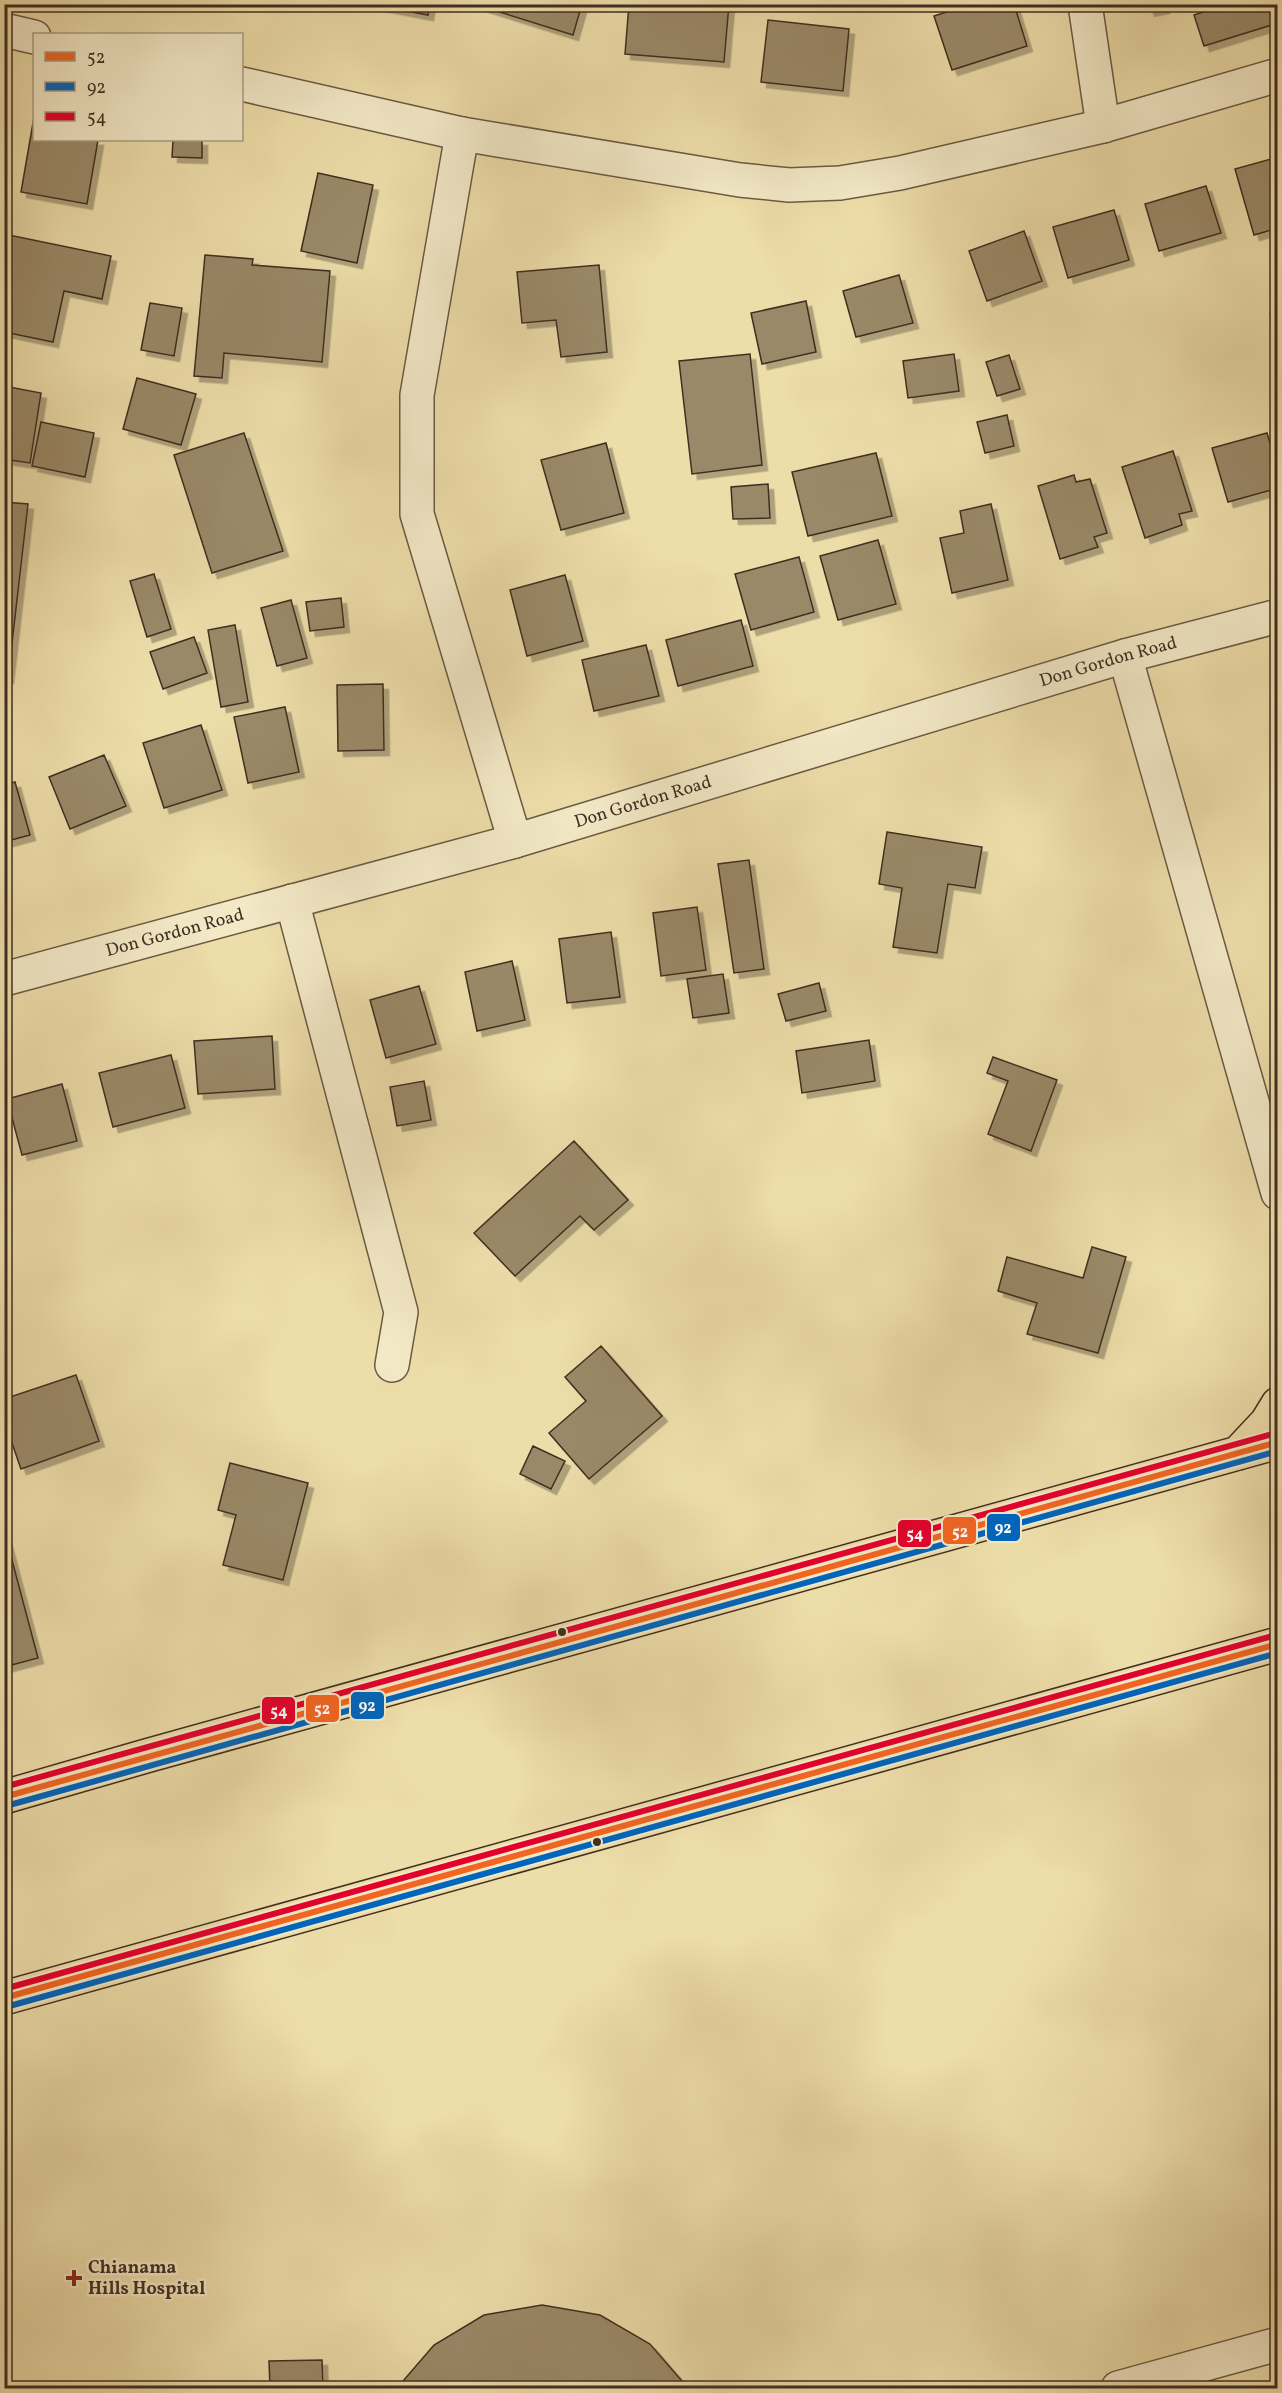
<svg xmlns="http://www.w3.org/2000/svg" width="1282" height="2393" viewBox="0 0 1282 2393" font-family="Vollkorn,serif">
<style>
.building{fill:#9a8967;stroke:#402e20;stroke-width:1.5;filter:url(#shadow)}
.lines{fill:none;stroke-linecap:round;stroke-linejoin:round}
.street-casing{stroke:#6b5a42;stroke-width:36}
.primary-casing{stroke:#402e20;stroke-width:36}
.street{stroke:#f3e9c7;stroke-width:33}
.primary{stroke:#eddda9;stroke-width:33}
.bus-1-casing{stroke:#f3e9c7;stroke-width:10}
.bus-2-casing{stroke:#f3e9c7;stroke-width:10}
.bus-3-casing{stroke:#f3e9c7;stroke-width:10}
.bus-1{stroke:#f26522;stroke-width:6}
.bus-2{stroke:#0065bd;stroke-width:6}
.bus-3{stroke:#e4002b;stroke-width:6}
.bus-dot{fill:#402e20;stroke:#f3e9c7;stroke-width:2}
.poi-dot{fill:#8f2418;stroke:#f3e9c7;stroke-width:2}
.labels{text-anchor:middle;dominant-baseline:central;stroke-width:5;stroke-linejoin:round;paint-order:stroke}
.street-label{font-size:18px;fill:#402e20;stroke:#f3e9c7}
.poi-label{font-size:18px;font-weight:bold;fill:#402e20;stroke:#f3e9c7;text-anchor:start}
.line-badge{stroke:#f3e9c7;stroke-width:2}
.badge-label{font-size:16px;text-anchor:middle;font-weight:bold;fill:#fff}
</style>
<defs>
<filter id="shadow"><feDropShadow dx="5.5" dy="5.5" stdDeviation="0" flood-color="#0004"/></filter>
</defs>
<rect width="100%" height="100%" fill="#eddda9"/>
<filter id="stains"><feTurbulence type="fractalNoise" baseFrequency=".00333" numOctaves="4"/><feColorMatrix values="0 0 0 0 .2 0 0 0 0 .09 0 0 0 0 .02 0 0 0 .5 -.17"/></filter>
<radialGradient id="worn" r=".72"><stop offset=".6" stop-color="#630" stop-opacity="0"/><stop offset="1" stop-color="#630" stop-opacity=".3"/></radialGradient>
<!-- building -->
<path class="building" d="M369,4H430L428,15Z
M474,4H582L573,35Z
M629,4H729L724,62L625,54Z
M972,4H1014L1027,46L952,70L934,16Z
M1147,4H1164V8L1149,11Z
M1227,4H1278V23L1204,46L1194,15Z
M768,20L849,29L843,91L761,82Z
M34,117V140H98L87,204L21,192Z
M173,140H202V158L172,157Z
M1278,157V228L1254,235L1235,169Z
M318,173L373,185L357,263L301,251Z
M1206,186L1221,233L1159,251L1145,204Z
M1114,210L1129,260L1068,278L1053,227Z
M1024,231L1042,281L987,301L969,251Z
M4,234L111,256L102,299L64,291L53,342L4,332Z
M205,255L253,259L252,265L330,271L322,362L224,353L222,378L194,376Z
M599,265L607,352L561,357L556,320L522,323L517,272Z
M899,275L913,323L856,337L843,291Z
M806,301L816,352L762,364L751,313Z
M150,303L182,308L174,356L141,350Z
M1278,311V334L1270,314Z
M750,354L762,465L692,474L679,361Z
M954,354L959,391L908,398L903,361Z
M1009,355L1020,389L997,396L986,362Z
M137,378L196,394L181,445L123,429Z
M4,386L41,393L30,463L4,459Z
M1007,415L1014,446L985,453L977,422Z
M41,422L94,433L85,477L32,466Z
M244,433L283,551L212,573L174,455Z
M1267,433L1278,470V488L1228,502L1212,448Z
M606,443L624,513L561,530L541,460Z
M1173,451L1192,511L1179,514L1182,525L1145,538L1122,467Z
M876,453L892,516L808,536L792,472Z
M1074,475L1076,482L1090,479L1107,533L1094,537L1098,547L1060,559L1038,486Z
M768,484L770,518L733,519L731,487Z
M4,502L28,504L8,678L4,677Z
M991,504L1008,580L952,593L940,538L964,533L960,511Z
M878,540L896,604L838,620L820,556Z
M799,557L814,612L751,630L735,574Z
M154,574L171,629L147,637L130,581Z
M565,575L583,641L527,656L510,590Z
M341,598L344,627L310,631L306,602Z
M291,600L307,658L277,666L261,608Z
M741,620L753,666L678,686L666,640Z
M235,625L248,702L221,707L208,630Z
M194,637L207,673L163,689L150,652Z
M646,645L659,696L594,711L582,660Z
M383,684L384,750L338,751L337,685Z
M285,707L299,772L248,783L234,717Z
M201,725L222,790L164,808L143,743Z
M104,755L126,806L70,829L49,777Z
M15,782L30,835L4,842V785Z
M887,832L982,847L975,888L948,884L937,953L893,947L902,888L879,884Z
M749,860L764,969L734,973L718,864Z
M697,907L706,970L661,976L653,913Z
M611,932L620,997L567,1003L559,939Z
M512,961L525,1020L477,1031L465,972Z
M723,974L729,1013L693,1018L687,979Z
M819,983L826,1011L786,1021L778,994Z
M419,986L436,1044L386,1058L370,1000Z
M272,1036L275,1089L198,1094L194,1041Z
M869,1040L875,1081L802,1093L796,1051Z
M171,1055L185,1108L113,1127L99,1073Z
M993,1057L1057,1080L1031,1151L988,1134L1008,1081L987,1073Z
M424,1081L431,1120L397,1126L390,1087Z
M62,1084L77,1141L22,1155L7,1099Z
M574,1141L628,1200L594,1230L580,1216L515,1276L474,1233Z
M1092,1247L1126,1257L1098,1353L1027,1334L1037,1303L998,1291L1007,1257L1083,1278Z
M601,1346L662,1416L589,1479L549,1433L586,1401L565,1377Z
M76,1375L99,1441L21,1469L4,1420V1399Z
M533,1446L565,1461L551,1489L520,1474Z
M230,1463L308,1483L283,1580L223,1565L236,1515L218,1510Z
M4,1530L38,1658L4,1667Z
M542,2305L600,2315L650,2344L688,2388H397L434,2345L484,2315Z
M322,2360L323,2388H270L269,2361Z"/>
<g class="lines">
<defs>
<g id="street">
<path d="M1085,4L1103,126"/>
<path d="M4,30L34,37"/>
<path d="M242,84L462,134L740,180L789,185L840,183L900,173L1103,126L1278,75"/>
<path d="M462,134L417,395V514L515,841"/>
<path d="M1125,656L1278,1193"/>
<path d="M292,901L401,1312L392,1365"/>
<path id="s1" d="M4,979L515,841L1125,656L1278,616"/>
<path d="M1118,2388L1278,2344"/>
</g>
<path id="primary" d="M1238,1453L1267,1422L1278,1404
M4,1797L146,1756L1278,1442
M4,1998L1278,1644"/>
</defs>
<!-- street casing -->
<use href="#street" class="street-casing"/>
<!-- primary casing -->
<use href="#primary" class="primary-casing"/>
<!-- street -->
<use href="#street" class="street"/>
<!-- primary -->
<use href="#primary" class="primary"/>
<defs>
<path id="bus-1" d="M4,1797L1278,1442
M4,1998L1278,1644"/>
<path id="bus-2" d="M6,1806L1278,1451
M6,2007L1278,1653"/>
<path id="bus-3" d="M4,1787L1276,1433
M4,1989L1276,1635"/>
</defs>
<!-- bus-1 casing -->
<use href="#bus-1" class="bus-1-casing"/>
<!-- bus-2 casing -->
<use href="#bus-2" class="bus-2-casing"/>
<!-- bus-3 casing -->
<use href="#bus-3" class="bus-3-casing"/>
<!-- bus-1 -->
<use href="#bus-1" class="bus-1"/>
<!-- bus-2 -->
<use href="#bus-2" class="bus-2"/>
<!-- bus-3 -->
<use href="#bus-3" class="bus-3"/>
</g>
<!-- markers -->
<g class="bus-dot">
<circle cx="562" cy="1632" r="5"/>
<circle cx="597" cy="1842" r="5"/>
</g>
<path class="poi-dot" d="M71 2269h6v6h6v6h-6v6h-6v-6h-6v-6h6z"/>
<g class="labels">
<!-- street labels -->
<g class="street-label">
<text stroke="none"><textPath href="#s1" startOffset="1149">Don Gordon Road</textPath></text>
<text stroke="none"><textPath href="#s1" startOffset="663">Don Gordon Road</textPath></text>
<text stroke="none"><textPath href="#s1" startOffset="177">Don Gordon Road</textPath></text>
</g>
<!-- poi labels -->
<g class="poi-label">
<text x="88" y="2268">Chianama<tspan x="88" dy="21">Hills Hospital</tspan></text>
</g>
</g>
<g class="line-badge">
<rect x="986" y="1513" width="35" height="29" rx="6" fill="#0065bd"/>
<rect x="942" y="1516" width="35" height="29" rx="6" fill="#f26522"/>
<rect x="897" y="1519" width="35" height="29" rx="6" fill="#e4002b"/>
<rect x="350" y="1691" width="35" height="29" rx="6" fill="#0065bd"/>
<rect x="305" y="1694" width="35" height="29" rx="6" fill="#f26522"/>
<rect x="261" y="1696" width="35" height="29" rx="6" fill="#e4002b"/>
</g>
<g class="badge-label">
<text x="1003" y="1533">92</text>
<text x="960" y="1537">52</text>
<text x="915" y="1539">54</text>
<text x="367" y="1711">92</text>
<text x="322" y="1714">52</text>
<text x="279" y="1716">54</text>
</g>
<!-- margin -->
<rect width="1282" height="2393" fill="none" stroke="#eddda9" stroke-width="24"/>
<rect x="6" y="6" width="1270" height="2381" fill="none" stroke="#402e20" stroke-width="3"/>
<rect x="12" y="12" width="1258" height="2369" fill="none" stroke="#402e20" stroke-width="1.5"/>
<!-- legend -->
<rect x="33" y="33" width="210" height="108" fill="#f3e9c7" stroke="#ab9e84" stroke-width="1.5"/>
<rect x="45" y="52" width="30" height="9" fill="#f26522" stroke="#ab9e84" stroke-width="1.5"/>
<text x="87" y="63" font-size="18" fill="#402e20">52</text>
<rect x="45" y="82" width="30" height="9" fill="#0065bd" stroke="#ab9e84" stroke-width="1.5"/>
<text x="87" y="93" font-size="18" fill="#402e20">92</text>
<rect x="45" y="112" width="30" height="9" fill="#e4002b" stroke="#ab9e84" stroke-width="1.5"/>
<text x="87" y="123" font-size="18" fill="#402e20">54</text>
<rect width="100%" height="100%" filter="url(#stains)"/>
<rect width="100%" height="100%" fill="url(#worn)"/>
</svg>
